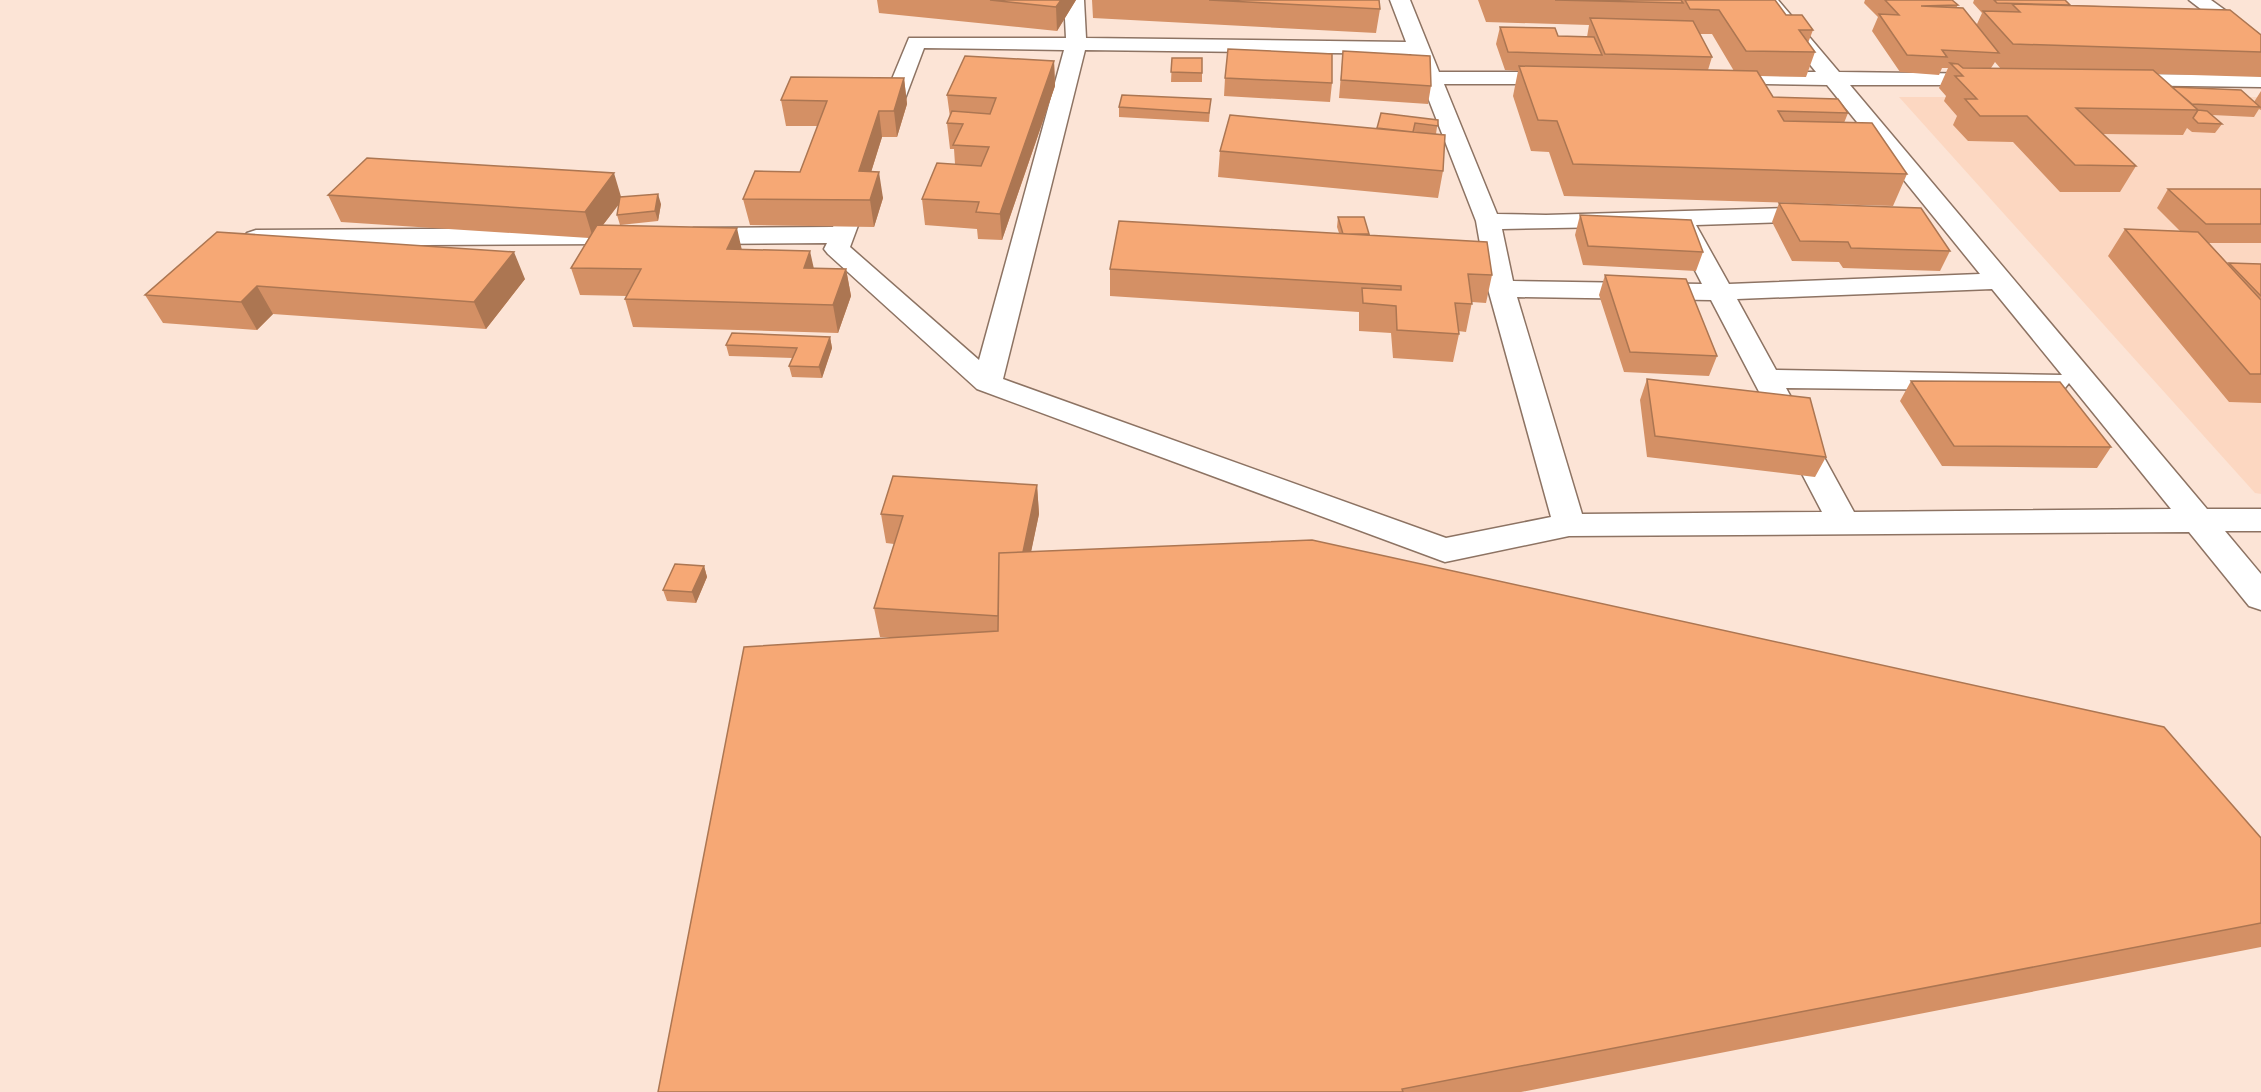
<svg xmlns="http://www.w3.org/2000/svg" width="2261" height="1092" viewBox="0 0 2261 1092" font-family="'Source Sans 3',sans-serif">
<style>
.built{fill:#fcd7c1}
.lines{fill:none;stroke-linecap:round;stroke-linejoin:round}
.minor-casing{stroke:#8d7363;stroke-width:3}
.minor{fill:#fff;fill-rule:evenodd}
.wall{fill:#d49065;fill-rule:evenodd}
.shaded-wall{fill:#ac7652}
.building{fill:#f6a875;stroke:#ac7652;stroke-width:1.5}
</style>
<rect width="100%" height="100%" fill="#fce4d6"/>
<!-- built -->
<path class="built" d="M1899,97H2261V494L2255,493Z"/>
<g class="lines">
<defs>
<path id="minor" d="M1064,0H1084L1086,38L1406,42L1390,0H1410L1439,72H1560L1568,73L1571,78L1568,83L1560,84H1444L1497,214L1546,215L1819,207L1828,209L1831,214L1828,219L1819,221L1696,225L1729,284L1980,274L1827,85L1709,83L1706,78L1709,73L1717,72H1816L1758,0H1778L1839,72L1997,74L2000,79L1997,84L1989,85H1850L2207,509H2261V531H2225L2261,574V610L2249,606L2189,532L1569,536L1445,562L977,389L828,254L824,249L827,243L694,244L685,241L681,236L685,231L694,228L833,227L853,180L861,178L869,180L873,185L850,247L979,360L1064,50L924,48L897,120L894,125L886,127L878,125L875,120L909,38H1066ZM1085,50L1411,54L1476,221L1488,289L1551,517L1446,538L1003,379ZM1672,226L1702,284L1513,281L1502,229ZM1992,289L2062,375L1776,370L1737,299ZM1517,297L1711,300L1822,512L1582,514ZM2069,383L2171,509L1854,512L1786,388L2055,391L2065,388Z
M2189,0H2211L2261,36V52L2254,50Z
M2119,74L2261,75V87L2111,85L2108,80L2111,75Z
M606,228L615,231L619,236L615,241L606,244L256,246L247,243L243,238L247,233L256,230Z"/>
</defs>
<!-- minor casing -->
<use href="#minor" class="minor-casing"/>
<!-- minor -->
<use href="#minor" class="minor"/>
</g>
<!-- wall -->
<path class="wall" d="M877,0H1076L1057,31L879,13Z
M1092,0H1379L1380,9L1376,33L1093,18Z
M1478,0H1775L1786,15L1813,30L1808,43L1815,52L1806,77L1760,76L1773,97L1848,113L1844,123L1907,174L1893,206L1564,196L1549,152L1531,151L1513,96L1518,71L1505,70L1496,44L1500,27L1558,36L1587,37L1589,25L1486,22ZM1699,34H1712L1734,71L1708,70L1712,57Z
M1865,0H1952L1958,5L1956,8L1977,24L1982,13L1973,3L1974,0H2065L2070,5L2134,7L2261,35V77L2157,74L2172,87L2254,102L2261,91V110L2259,109L2254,117L2212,115L2222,124L2215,133L2192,132L2187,128L2183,135L2103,134L2136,166L2120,192H2060L2013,142L1968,141L1953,125L1957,116L1944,101L1946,96L1939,88L1948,68H1942L1939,75L1900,72L1872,31L1878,17L1864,3ZM1995,62L2001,69L1991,68Z
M1343,51L1431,86L1428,104L1339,98Z
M1172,58L1202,73V82H1171Z
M1054,61L1055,86L1002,240L978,239L977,229L925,225L922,199L955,164L954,149H950L947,123L950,117L947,95Z
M904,78L907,104L897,137H882L871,172L883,198L874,227L750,225L743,199L800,172L818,126H786L781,100Z
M1225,78L1332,83L1330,102L1224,96Z
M1119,107L1210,109L1209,122L1119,117Z
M1438,120L1436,134L1443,171L1438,198L1218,177L1220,151Z
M2168,189H2261V243H2209L2228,264L2229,263L2261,264V403L2229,402L2108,256L2125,229L2180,231L2157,208Z
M328,195L621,197L661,204L658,221L620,225L617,215L619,204L603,225L742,249L814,268L846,269L851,296L838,333L633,327L625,299L627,296L580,295L571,268L589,238L341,222Z
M1779,203L1950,251L1940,271L1843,268L1839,262L1792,261L1772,222Z
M1580,215L1703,252L1696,271L1583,265L1575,235Z
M1338,217L1369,234V235L1492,275L1486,303L1472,302L1466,332L1458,331L1459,334L1453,362L1393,358L1391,333L1359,331V312L1110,296V269L1339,233L1337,227Z
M217,232L525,279L486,329L273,314L257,330L163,323L145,295Z
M1605,275L1717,356L1709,376L1624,372L1599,295Z
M830,337L832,348L822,378L792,377L789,366L793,358L729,356L726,345Z
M1647,379L1826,457L1815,477L1647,457L1640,400Z
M1911,381L2111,447L2097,468L1942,466L1900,401Z
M1037,485L1039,514L1031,551L2261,838V947L1521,1092H658L891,637H880L874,608L894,544L886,543L881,514Z
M704,566L707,577L696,603L667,601L663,590Z"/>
<!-- shaded-wall -->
<path class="shaded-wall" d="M1061,0H1076L1057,31L1056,7Z
M1054,61L1055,86L1002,240L1000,214Z
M904,78L907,104L897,137L894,111Z
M879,111L882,137L863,198L859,171Z
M879,172L883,198L874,227L870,200Z
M614,173L622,200L593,238L585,212Z
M658,194L661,204L658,221L655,211Z
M737,228L743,255L727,249Z
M810,251L816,278L804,268Z
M514,252L525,279L486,329L474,302Z
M846,269L851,296L838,333L833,305Z
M257,286L273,314L257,330L241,302Z
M830,337L832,348L822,378L819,367Z
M1037,485L1039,514L1024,586L1022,558Z
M704,566L707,577L696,603L692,592Z"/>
<!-- building -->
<path class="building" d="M990,0H1061L1056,7Z
M1209,0H1379L1380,9Z
M1555,0H1681L1683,3Z
M1685,0H1775L1786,15H1802L1813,30H1799L1815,52L1746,51L1719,10L1690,9Z
M1885,0H1952L1958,5L1921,6L1963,8L1999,53L1942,50L1947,57L1907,55L1879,14L1899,15Z
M1994,0H2065L2070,5L1997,3Z
M2012,4L2230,10L2261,35V52L2013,44L1983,11L2020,12Z
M1590,18L1693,21L1712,57L1605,54Z
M1500,27L1555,28L1558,36L1594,37L1602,55L1508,52Z
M1228,49L1332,54V83L1225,78Z
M1343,51L1430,56L1431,86L1341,80Z
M965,56L1054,61L1000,214L976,212L979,202L922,199L937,163L981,166L989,147L953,145L963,124L947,123L952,111L990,114L996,98L947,95Z
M1172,58H1202V73L1171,72Z
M1950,63L1958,64L1963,68L2153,70L2198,110L2076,108L2136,166L2075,165L2027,116H1980L1965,99H1977L1955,76H1963Z
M1519,66L1757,71L1773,97L1838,99L1848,113L1778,111L1784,121L1872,123L1907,174L1573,164L1557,121L1538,120Z
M791,77L904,78L894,111H879L859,171L879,172L870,200L743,199L755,171L800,172L827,101L781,100Z
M2172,87L2241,90L2260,107L2192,104Z
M1122,95L1211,99L1209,113L1119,107Z
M2198,110L2207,111L2222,124L2198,123L2193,118Z
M1381,113L1438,120V126L1415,123L1413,132L1377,128Z
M1230,115L1445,135L1443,171L1220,151Z
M367,158L614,173L585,212L328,195Z
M2168,189H2261V224H2206Z
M658,194L655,211L617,215L620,197Z
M1779,203L1921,208L1950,251L1851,248L1848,242L1800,241Z
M1580,215L1691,220L1703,252L1588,246Z
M1338,217H1364L1369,234H1343Z
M1119,221L1487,242L1492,275L1468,274L1472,304L1455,303L1459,334L1397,330L1396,306L1363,303L1362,288L1401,290V286L1110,269Z
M597,225L737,228L727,249L810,251L804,268L846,269L833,305L625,299L641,269L571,268Z
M2125,229L2198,232L2261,300V374H2250Z
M217,232L514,252L474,302L257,286L241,302L145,295Z
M2229,263L2261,264V296Z
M1605,275L1686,279L1717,356L1630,352Z
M732,333L830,337L819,367L789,366L797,348L726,345Z
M1647,379L1810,398L1826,457L1655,436Z
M1911,381L2060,382L2111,447L1954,446Z
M893,476L1037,485L1023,552L999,553L998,616L874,608L903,516L881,514Z
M1312,540L2164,727L2261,838V923L1402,1089L1403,1092H658L744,647L998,631L999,553Z
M675,564L704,566L692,592L663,590Z"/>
</svg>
